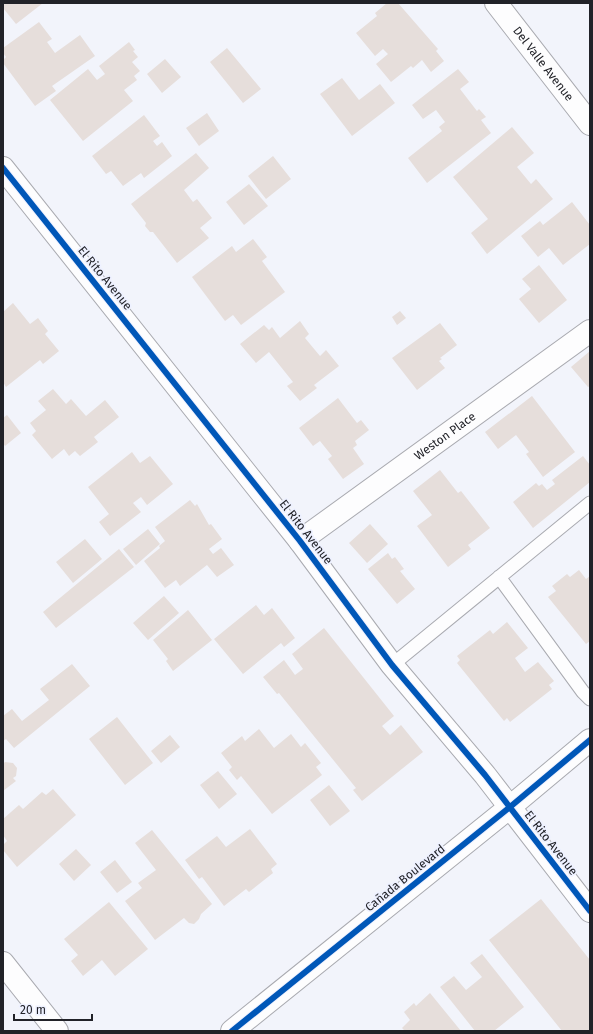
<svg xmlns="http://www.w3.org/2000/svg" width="593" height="1034" viewBox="0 0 593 1034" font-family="'Fira Sans',sans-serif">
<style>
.building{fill:#e6dedb}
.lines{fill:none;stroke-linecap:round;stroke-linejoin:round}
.lane-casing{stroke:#a9aab0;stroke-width:15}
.street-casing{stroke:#a9aab0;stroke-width:24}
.secondary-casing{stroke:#a9aab0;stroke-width:24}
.lane{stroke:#fdfdfe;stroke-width:13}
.street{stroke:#fdfdfe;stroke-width:22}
.secondary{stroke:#fdfdfe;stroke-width:22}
.cycleway-casing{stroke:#eef1ff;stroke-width:8}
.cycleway{stroke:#0057b8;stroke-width:6}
.labels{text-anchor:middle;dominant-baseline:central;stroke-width:3.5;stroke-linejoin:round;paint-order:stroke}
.street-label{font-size:12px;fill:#212228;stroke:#eef1ff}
</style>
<rect width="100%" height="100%" fill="#f2f4fb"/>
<!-- building -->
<path class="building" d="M3,3H43L16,24L3,8Z
M387,3H398L438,49L436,51L444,61L431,72L422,60L413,68L411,66L391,82L376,64L388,54L383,49L375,56L356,33L377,16L375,13Z
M39,22L52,39L47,42L55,53L80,35L95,56L52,86L56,91L35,106L3,63V60L6,57L3,53V48Z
M129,42L135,50L133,51L138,57L132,62L140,71L134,76L137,80L124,90L133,101L83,141L50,100L88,69L97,80L105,74L99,66Z
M227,48L261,89L243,103L210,62Z
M165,59L181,77L162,93L147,74Z
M458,69L469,82L460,89L477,111L479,109L486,117L481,120L491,133L427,183L408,158L442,131L439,127L445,122L436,110L423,119L412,105Z
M342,78L359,100L380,84L395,103L352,136L320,94Z
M207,113L219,131L199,146L186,128Z
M144,115L160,136L153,141L157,146L162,142L172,156L144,178L141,173L123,186L111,171L106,174L92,156Z
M512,127L534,153L517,167L531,184L536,179L553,199L487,254L471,233L488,219L453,177Z
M196,153L209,168L184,190L193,202L197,199L212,218L200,228L209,238L177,263L153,232H150L145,226L146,223L131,204Z
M273,156L291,179L266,199L248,176Z
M249,184L268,206L244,225L226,202Z
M572,202L590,225V244L563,265L549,248L538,257L521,236L540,221L543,225Z
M253,239L267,257L262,261L285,292L241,325L233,315L225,321L192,277L232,246L236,252Z
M539,265L567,300L539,323L519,299L531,289L522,279Z
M13,303L30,324L38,318L48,331L45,334L59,351L43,364L40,360L6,387L3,382V312Z
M400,311L406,318L397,325L392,317Z
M300,321L309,334L305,338L320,356L326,350L339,366L314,385L317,388L300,401L287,386L293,382L269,352L256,363L240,344L264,325L269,330L272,327L280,338Z
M440,323L457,345L440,358L442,359L439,361L445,368L417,390L392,358Z
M590,351V386L588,387L571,367Z
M53,389L66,404L71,399L86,416L105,400L119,417L94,437L98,442L80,456L75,451L69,456L64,449L52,459L32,435L36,431L30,423L46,410L38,401Z
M532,396L575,452L543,477L526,454L529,452L516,435L498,449L485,432Z
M338,398L357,423L361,420L369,430L355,441L357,445L353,448L364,464L343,479L328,459L332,456L320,441L313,446L299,428Z
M7,415L21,433L5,446L3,443V418Z
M132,452L140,463L150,456L173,484L147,505L141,497L133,503L141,512L110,536L99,522L109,514L88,487Z
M583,456L590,465V482L533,528L513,502L536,483L539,486L542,484L547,490L555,484L552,480Z
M440,470L458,493L461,491L490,528L468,545L471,549L448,567L417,526L432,515L413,491Z
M190,500L195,506L197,504L209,525L211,524L222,539L209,549L213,554L221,548L234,565L217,577L207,565L180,586L176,580L165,588L144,561L160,548L159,546L165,541L155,527Z
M370,524L388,544L367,563L349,543Z
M148,529L160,544L136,565L123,549Z
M85,539L102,559L73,583L56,562Z
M119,549L134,567L56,628L43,612Z
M388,553L392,559L395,557L404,569L400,571L415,589L397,604L368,569Z
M579,570L586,579L590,576V641L586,644L548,597L556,591L552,586L567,574L570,577Z
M164,596L179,613L148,640L133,623Z
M256,605L264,615L272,608L295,638L284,647L281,643L243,674L214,639Z
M188,610L212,640L173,671L166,661L168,659L153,640Z
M507,622L528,648L515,658L525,672L538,662L554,681L549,685L552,689L510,722L507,718L504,721L457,663L460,660L457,656L490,630L493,634Z
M324,628L394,716L382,726L390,735L401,725L423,752L362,801L353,790L356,788L279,693L277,694L263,677L284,660L295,675L303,669L292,654Z
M72,664L90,686L14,748L6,739L3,741V716L12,709L22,721L49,700L40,689Z
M117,717L153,763L125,785L89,739Z
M259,729L274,748L291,734L301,747L305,743L321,763L316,767L322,775L272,814L241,776L237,780L229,770L232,767L221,753L242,736L245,741Z
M170,735L180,747L161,763L151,751Z
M5,762L13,763L17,768L16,776L13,778L16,781L3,791V764Z
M218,771L237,794L219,809L200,785Z
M329,785L350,811L330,826L310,800Z
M53,789L76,815L17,867L3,850V845L7,841L3,835V819L19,805L23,809L42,792L46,795Z
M250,829L277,864L271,869L273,873L249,892L246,889L224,906L202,877L199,879L185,860L217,836L226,847Z
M152,830L212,904L201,914L199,919L194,924L189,923L184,918L155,940L125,901L142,888L138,883L156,870L135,843Z
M76,849L91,865L74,881L59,864Z
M115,860L132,882L117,893L100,872Z
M541,899L590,960V1031H562L489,940Z
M109,902L148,949L115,976L102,960L83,976L71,961L78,955L64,939Z
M482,954L524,1007L494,1031H475L440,987L454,976L466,990L482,977L470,963Z
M430,993L461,1031H405L402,1028L410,1020L404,1012L414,1003L416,1006Z"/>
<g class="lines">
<defs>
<path id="lane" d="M499,577L583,692L590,699
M392,665L590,503"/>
<g id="street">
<path id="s1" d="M496,3L590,124"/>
<path d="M3,168L300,541L392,665L485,775L590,911"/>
<path id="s2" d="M300,541L590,331"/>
<path d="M3,963L57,1031"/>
</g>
<path id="secondary" d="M232,1031L510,807L590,740"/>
</defs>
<!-- lane casing -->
<use href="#lane" class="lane-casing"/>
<!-- street casing -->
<use href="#street" class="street-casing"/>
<!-- secondary casing -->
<use href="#secondary" class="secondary-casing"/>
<!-- lane -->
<use href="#lane" class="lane"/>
<!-- street -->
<use href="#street" class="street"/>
<!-- secondary -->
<use href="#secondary" class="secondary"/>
<defs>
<path id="cycleway" d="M3,168L300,541L392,665L485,775L590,911
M232,1031L510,807L590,740"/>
</defs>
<!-- cycleway casing -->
<use href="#cycleway" class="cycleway-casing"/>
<!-- cycleway -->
<use href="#cycleway" class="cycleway"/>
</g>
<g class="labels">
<!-- street labels -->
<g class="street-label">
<text stroke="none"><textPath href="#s1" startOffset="77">Del Valle Avenue</textPath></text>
<text transform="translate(105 278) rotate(51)">El Rito Avenue</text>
<text stroke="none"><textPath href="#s2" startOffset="179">Weston Place</textPath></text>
<text transform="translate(306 532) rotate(52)">El Rito Avenue</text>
<text transform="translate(551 843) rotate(52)">El Rito Avenue</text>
<text transform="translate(405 878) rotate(-39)">Cañada Boulevard</text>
</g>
</g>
<!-- border -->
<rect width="593" height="1034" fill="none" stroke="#212228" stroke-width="8"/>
<!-- scale -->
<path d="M14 1014v6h78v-6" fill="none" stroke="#212228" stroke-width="2"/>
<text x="20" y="1014" font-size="12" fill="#212228" stroke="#eef1ff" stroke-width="3" paint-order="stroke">20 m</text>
</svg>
